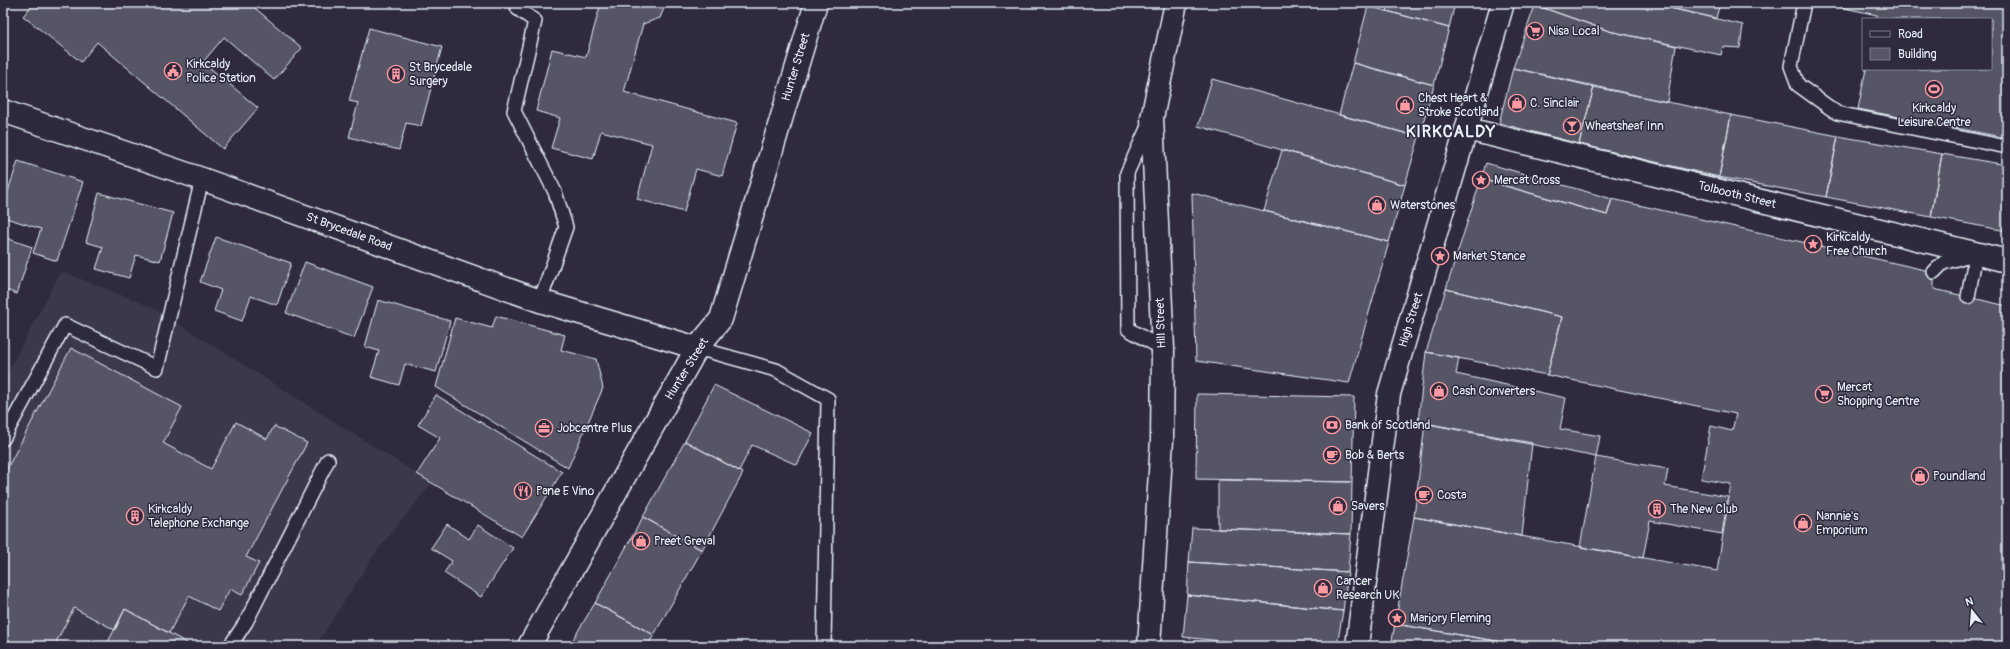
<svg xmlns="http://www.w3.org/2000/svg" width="2010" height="649" viewBox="0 0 2010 649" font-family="Pangolin,sans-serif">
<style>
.built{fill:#3b3749}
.building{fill:#575565;stroke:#e8f1f8}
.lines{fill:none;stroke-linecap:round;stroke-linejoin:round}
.lane-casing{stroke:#e8f1f8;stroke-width:16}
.street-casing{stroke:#e8f1f8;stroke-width:25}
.lane{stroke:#2f2a3d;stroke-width:13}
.street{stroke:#2f2a3d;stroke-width:22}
.labels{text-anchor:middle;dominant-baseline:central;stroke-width:3;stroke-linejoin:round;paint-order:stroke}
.poi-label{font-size:12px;fill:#e8f1f8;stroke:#2f2a3d;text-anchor:start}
.street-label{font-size:12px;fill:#e8f1f8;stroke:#2f2a3d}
.district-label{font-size:16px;font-weight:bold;letter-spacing:1px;fill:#e8f1f8;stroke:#2f2a3d}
</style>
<rect width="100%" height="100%" fill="#2f2a3d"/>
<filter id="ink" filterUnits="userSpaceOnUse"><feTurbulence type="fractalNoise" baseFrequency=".025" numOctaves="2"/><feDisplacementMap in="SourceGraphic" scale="8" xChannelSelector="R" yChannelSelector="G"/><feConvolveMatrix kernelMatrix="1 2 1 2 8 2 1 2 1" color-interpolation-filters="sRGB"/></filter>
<g filter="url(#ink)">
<!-- built -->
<path class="built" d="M61,271L152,307L432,483L377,551L318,642L290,646H3V381Z"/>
<!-- building -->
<path class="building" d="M34,3H259L255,8L302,48L274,80L224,37L203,62L258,108L223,149L97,42L81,62L23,16Z
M601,3H666L660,18L643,24L624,92L737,123L722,176L696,169L684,212L637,199L652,144L601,131L593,159L551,148L560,118L536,111L552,49L586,57Z
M1389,3H1455L1449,28L1387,11Z
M1536,3H1648L1743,25L1740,48L1723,47L1721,55L1609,31L1535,5Z
M1648,3H1720L1716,18Z
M1821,3H2007V138L1858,109L1866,69H1991V19H1876L1877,15Z
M1535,5L1609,31L1676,46L1667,102L1513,68Z
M1368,6L1449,28L1434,85L1353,63Z
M369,28L442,47L421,126L406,123L399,150L349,137L358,103L349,101Z
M1353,63L1434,85L1419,137L1339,115Z
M1513,68L1594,87L1579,144L1499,123Z
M1212,79L1419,137L1405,185L1198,126Z
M1594,87L1731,115L1719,177L1579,144Z
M1731,115L1838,136L1826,197L1719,177Z
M1838,136L1942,154L1931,217L1826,197Z
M1282,150L1405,185L1389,242L1264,211Z
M1942,154L2007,165V231L1931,217Z
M18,161L83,182L57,261L33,253L41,229L3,217V206Z
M1486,163L1612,199L1607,215L1481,179Z
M1481,179L1607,215L1612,199L1934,272V289L2007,306V646H1526L1395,624L1414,517L1717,571L1731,484L1701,479L1711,426L1732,431L1736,414L1547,375L1562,317L1446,289Z
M99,193L173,213L160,261L136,255L129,278L96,269L103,247L86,242Z
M1192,193L1389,242L1349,383L1196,361Z
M3,237L32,247L17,294L3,289Z
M216,237L291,263L277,305L251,296L242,321L214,311L221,290L200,282Z
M305,262L373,287L354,338L286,313Z
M1446,289L1562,317L1547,375L1426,352Z
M378,300L450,321L436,372L405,364L399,385L371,377L379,351L365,347Z
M496,316L565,335L561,350L596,359L603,388L568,468L436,387L455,318L492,328Z
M71,348L182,407L163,443L211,469L236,422L267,439L274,426L307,443L246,557L259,563L242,595L230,589L218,611L189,596L169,633L125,609L115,630L74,608L54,646H3V476Z
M1426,352L1459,358L1456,374L1566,398L1560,429L1600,436L1596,457L1418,422Z
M714,385L813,433L797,465L752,445L739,471L685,441Z
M1197,394L1354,397L1352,482L1196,479Z
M436,395L562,472L522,537L417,474L440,438L418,425Z
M1425,423L1532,443L1522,536L1414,517Z
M685,441L743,473L702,550L643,517Z
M1596,457L1668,469L1665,486L1728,497L1722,534L1650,521L1643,558L1580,547Z
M1218,480L1352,482L1351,534L1218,529Z
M643,517L702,550L654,635L595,603Z
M447,524L469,539L478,525L513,548L481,597L444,573L452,561L431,548Z
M1192,528L1351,534L1348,572L1189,562Z
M1189,562L1348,572L1343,611L1187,595Z
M1187,595L1343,611L1337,646H1239L1240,643L1183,637Z
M595,603L654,635L647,646H569Z
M125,609L187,643L186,646H106Z
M1395,624L1526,646H1391Z"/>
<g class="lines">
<defs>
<path id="lane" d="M516,3L518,9L535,21L514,111L555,192L566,227L540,301
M1804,3L1791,66L1798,85L1837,113L2007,147
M1149,124L1127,173L1128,329L1163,349
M1934,272L1943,263L1976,253L1968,297
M697,348L776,370L828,399L824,646
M3,439L65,325L157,368L202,179
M230,646L246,622L328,460"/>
<path id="street" d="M3,111L202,179L540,301L697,348
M1467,129L2007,261
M529,646L697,348L721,319L816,3
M1149,646L1162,440L1163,349L1152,118L1176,3
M1357,646L1389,394L1503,3"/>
</defs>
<!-- lane casing -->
<use href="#lane" class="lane-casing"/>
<!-- street casing -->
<use href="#street" class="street-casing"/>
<!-- lane -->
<use href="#lane" class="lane"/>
<!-- street -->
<use href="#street" class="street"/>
</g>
</g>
<!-- icons -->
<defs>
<symbol id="supermarket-ring" viewBox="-11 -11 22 22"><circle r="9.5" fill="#2f2a3d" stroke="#ff9aa2" stroke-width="1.5"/><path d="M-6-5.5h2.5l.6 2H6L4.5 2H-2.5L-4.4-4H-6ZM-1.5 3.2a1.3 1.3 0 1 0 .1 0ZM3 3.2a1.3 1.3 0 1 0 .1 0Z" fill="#ff9aa2"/></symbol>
<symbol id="civic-ring" viewBox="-11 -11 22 22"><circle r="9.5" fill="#2f2a3d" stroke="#ff9aa2" stroke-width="1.5"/><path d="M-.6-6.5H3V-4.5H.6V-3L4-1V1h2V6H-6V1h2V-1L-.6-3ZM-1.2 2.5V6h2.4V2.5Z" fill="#ff9aa2"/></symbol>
<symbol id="building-ring" viewBox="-11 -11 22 22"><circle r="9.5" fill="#2f2a3d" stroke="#ff9aa2" stroke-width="1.5"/><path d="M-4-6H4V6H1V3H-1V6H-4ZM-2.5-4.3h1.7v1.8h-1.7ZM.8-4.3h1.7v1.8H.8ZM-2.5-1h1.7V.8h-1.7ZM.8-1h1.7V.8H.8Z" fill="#ff9aa2"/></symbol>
<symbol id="stadium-ring" viewBox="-11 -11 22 22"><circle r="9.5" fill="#2f2a3d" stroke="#ff9aa2" stroke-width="1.5"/><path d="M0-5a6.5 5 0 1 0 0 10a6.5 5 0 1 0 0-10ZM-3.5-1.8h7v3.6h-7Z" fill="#ff9aa2"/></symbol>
<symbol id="shop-ring" viewBox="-11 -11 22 22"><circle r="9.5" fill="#2f2a3d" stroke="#ff9aa2" stroke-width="1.5"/><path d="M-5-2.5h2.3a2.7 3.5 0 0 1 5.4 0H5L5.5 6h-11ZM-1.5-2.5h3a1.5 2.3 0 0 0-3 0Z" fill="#ff9aa2"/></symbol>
<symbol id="bar-ring" viewBox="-11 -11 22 22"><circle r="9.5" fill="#2f2a3d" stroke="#ff9aa2" stroke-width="1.5"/><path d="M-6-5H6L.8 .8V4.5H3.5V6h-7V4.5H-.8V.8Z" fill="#ff9aa2"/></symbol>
<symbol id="sight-ring" viewBox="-11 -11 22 22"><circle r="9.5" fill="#2f2a3d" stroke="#ff9aa2" stroke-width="1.5"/><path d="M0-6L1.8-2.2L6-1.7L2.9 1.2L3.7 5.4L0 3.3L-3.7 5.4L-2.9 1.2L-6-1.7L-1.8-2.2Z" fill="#ff9aa2"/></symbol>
<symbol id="bank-ring" viewBox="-11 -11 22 22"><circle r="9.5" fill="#2f2a3d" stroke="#ff9aa2" stroke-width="1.5"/><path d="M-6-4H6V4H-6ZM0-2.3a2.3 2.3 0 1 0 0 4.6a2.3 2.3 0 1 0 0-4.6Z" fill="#ff9aa2"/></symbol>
<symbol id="office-ring" viewBox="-11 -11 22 22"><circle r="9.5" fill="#2f2a3d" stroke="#ff9aa2" stroke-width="1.5"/><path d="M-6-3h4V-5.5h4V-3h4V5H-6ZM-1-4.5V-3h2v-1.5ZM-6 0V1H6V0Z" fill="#ff9aa2"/></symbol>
<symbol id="cafe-ring" viewBox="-11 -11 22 22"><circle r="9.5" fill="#2f2a3d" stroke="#ff9aa2" stroke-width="1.5"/><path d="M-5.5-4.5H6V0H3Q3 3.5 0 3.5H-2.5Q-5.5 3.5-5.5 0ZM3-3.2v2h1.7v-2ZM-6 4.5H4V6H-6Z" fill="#ff9aa2"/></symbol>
<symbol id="restaurant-ring" viewBox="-11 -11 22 22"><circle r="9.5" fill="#2f2a3d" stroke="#ff9aa2" stroke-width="1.5"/><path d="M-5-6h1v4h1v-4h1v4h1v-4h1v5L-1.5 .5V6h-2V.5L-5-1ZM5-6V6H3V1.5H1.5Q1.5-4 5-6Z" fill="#ff9aa2"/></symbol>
</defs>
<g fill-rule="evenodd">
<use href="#supermarket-ring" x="1525" y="21" width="20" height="20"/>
<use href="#civic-ring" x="163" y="61" width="20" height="20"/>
<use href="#building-ring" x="386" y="64" width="20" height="20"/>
<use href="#stadium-ring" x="1924" y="79" width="20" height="20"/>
<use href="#shop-ring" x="1507" y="93" width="20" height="20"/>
<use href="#shop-ring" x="1395" y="95" width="20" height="20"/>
<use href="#bar-ring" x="1562" y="116" width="20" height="20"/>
<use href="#sight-ring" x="1471" y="170" width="20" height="20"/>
<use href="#shop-ring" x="1367" y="195" width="20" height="20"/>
<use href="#sight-ring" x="1803" y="234" width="20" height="20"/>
<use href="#sight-ring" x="1430" y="246" width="20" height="20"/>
<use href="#shop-ring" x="1429" y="381" width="20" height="20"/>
<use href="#supermarket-ring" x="1814" y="384" width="20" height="20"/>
<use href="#bank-ring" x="1322" y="415" width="20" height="20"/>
<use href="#office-ring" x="534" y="418" width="20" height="20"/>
<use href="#cafe-ring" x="1322" y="445" width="20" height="20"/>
<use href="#shop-ring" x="1910" y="466" width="20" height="20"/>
<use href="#restaurant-ring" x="513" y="481" width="20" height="20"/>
<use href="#cafe-ring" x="1414" y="485" width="20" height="20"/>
<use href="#shop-ring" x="1328" y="496" width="20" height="20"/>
<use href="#building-ring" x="1647" y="499" width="20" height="20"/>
<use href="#building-ring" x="125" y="506" width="20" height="20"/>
<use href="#shop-ring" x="1793" y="513" width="20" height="20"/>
<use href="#shop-ring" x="631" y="531" width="20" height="20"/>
<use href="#shop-ring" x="1313" y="578" width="20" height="20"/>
<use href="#sight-ring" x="1387" y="608" width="20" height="20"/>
</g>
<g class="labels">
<!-- poi labels -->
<g class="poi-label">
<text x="1548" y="31">Nisa Local</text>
<text x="186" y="64">Kirkcaldy<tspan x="186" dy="14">Police Station</tspan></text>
<text x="409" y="67">St Brycedale<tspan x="409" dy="14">Surgery</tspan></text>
<text x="1418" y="98">Chest Heart &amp;<tspan x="1418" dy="14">Stroke Scotland</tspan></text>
<text x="1530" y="103">C. Sinclair</text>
<text x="1934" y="108" text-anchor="middle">Kirkcaldy<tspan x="1934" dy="14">Leisure Centre</tspan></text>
<text x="1585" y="126">Wheatsheaf Inn</text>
<text x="1494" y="180">Mercat Cross</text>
<text x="1390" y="205">Waterstones</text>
<text x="1826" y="237">Kirkcaldy<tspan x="1826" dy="14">Free Church</tspan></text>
<text x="1453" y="256">Market Stance</text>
<text x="1837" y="387">Mercat<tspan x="1837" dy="14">Shopping Centre</tspan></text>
<text x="1452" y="391">Cash Converters</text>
<text x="1345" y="425">Bank of Scotland</text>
<text x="557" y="428">Jobcentre Plus</text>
<text x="1345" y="455">Bob &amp; Berts</text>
<text x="1933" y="476">Poundland</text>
<text x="536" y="491">Pane E Vino</text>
<text x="1437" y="495">Costa</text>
<text x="1351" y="506">Savers</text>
<text x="148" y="509">Kirkcaldy<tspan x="148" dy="14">Telephone Exchange</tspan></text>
<text x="1670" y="509">The New Club</text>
<text x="1816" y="516">Nannie's<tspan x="1816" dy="14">Emporium</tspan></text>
<text x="654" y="541">Preet Greval</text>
<text x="1336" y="581">Cancer<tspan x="1336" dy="14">Research UK</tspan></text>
<text x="1410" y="618">Marjory Fleming</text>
</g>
<!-- street labels -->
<g class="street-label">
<text transform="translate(796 67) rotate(-73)">Hunter Street</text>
<text transform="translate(1737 195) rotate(14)">Tolbooth Street</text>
<text transform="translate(349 232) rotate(20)">St Brycedale Road</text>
<text transform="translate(1411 320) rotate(-73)">High Street</text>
<text transform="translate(1161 323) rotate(-92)">Hill Street</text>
<text transform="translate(687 369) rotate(-58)">Hunter Street</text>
</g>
<!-- district labels -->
<g class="district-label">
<text x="1451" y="132">KIRKCALDY</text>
</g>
</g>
<!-- margin -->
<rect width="2010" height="649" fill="none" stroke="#2f2a3d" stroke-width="16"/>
<rect x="8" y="8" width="1994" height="633" fill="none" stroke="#e8f1f8" stroke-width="1.5" filter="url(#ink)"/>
<!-- legend -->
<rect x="1862" y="18" width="130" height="52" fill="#2f2a3d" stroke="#797a88"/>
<rect x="1870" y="31" width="20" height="6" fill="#2f2a3d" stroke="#797a88"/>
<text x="1898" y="38" font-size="12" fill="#e8f1f8">Road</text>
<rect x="1870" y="48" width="20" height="12" fill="#575565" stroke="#797a88"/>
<text x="1898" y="58" font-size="12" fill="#e8f1f8">Building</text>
<!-- north arrow -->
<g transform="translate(1972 611) rotate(343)" stroke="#2f2a3d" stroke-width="3" paint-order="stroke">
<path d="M0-3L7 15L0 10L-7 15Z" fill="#e8f1f8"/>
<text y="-6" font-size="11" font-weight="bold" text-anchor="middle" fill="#e8f1f8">N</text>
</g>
</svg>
